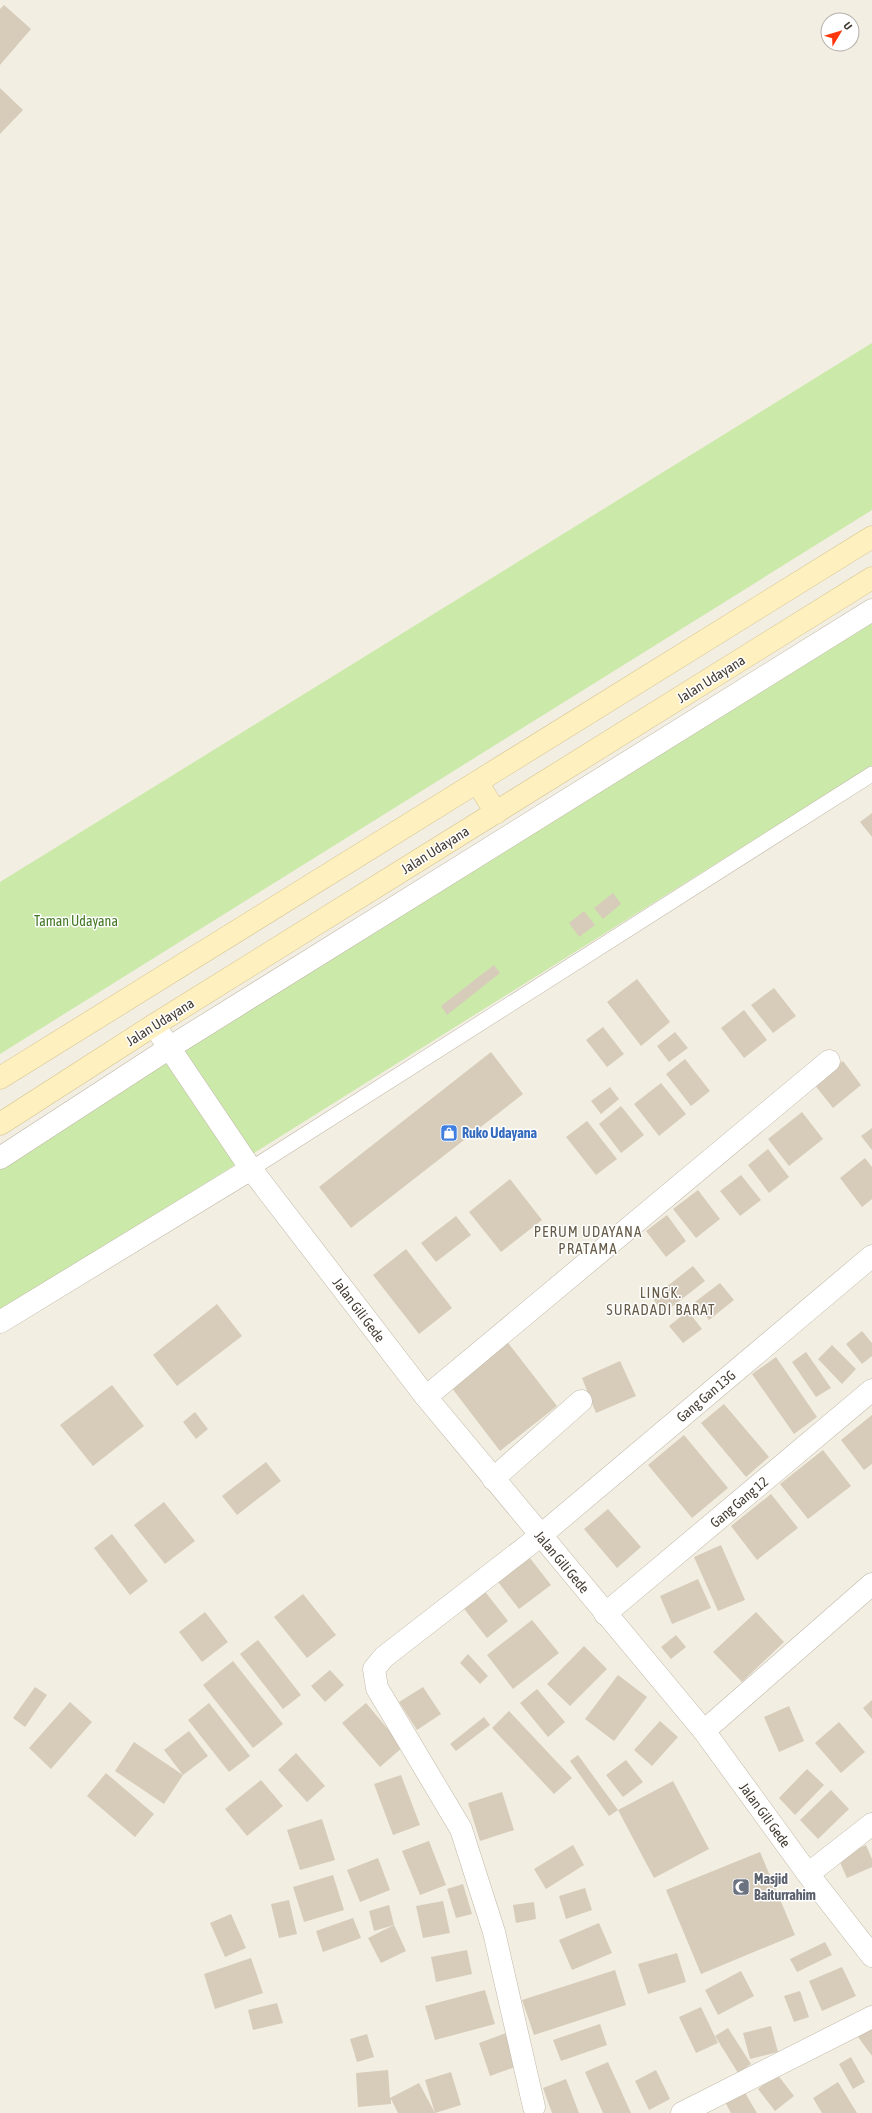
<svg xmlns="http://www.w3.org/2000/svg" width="872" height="2113" viewBox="0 0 872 2113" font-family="'Asap Condensed',sans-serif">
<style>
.green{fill:#cbe9a9}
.building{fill:#d7ccba}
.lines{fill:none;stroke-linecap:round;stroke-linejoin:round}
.service-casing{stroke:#c1b8a8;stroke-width:16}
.pedestrian-casing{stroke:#c1b8a8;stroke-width:23}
.minor-casing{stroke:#c1b8a8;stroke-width:23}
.tertiary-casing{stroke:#c1b8a8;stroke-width:23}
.secondary-casing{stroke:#d4c390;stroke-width:23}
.service{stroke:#fff;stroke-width:15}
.pedestrian{stroke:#fff;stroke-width:22}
.minor{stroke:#fff;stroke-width:22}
.tertiary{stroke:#fff;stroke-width:22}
.secondary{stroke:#fff1bf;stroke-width:22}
.labels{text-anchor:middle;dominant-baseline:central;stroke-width:3;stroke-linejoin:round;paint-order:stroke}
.street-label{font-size:14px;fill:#443d33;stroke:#fff}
.park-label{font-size:14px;fill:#427724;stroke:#fff}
.shop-label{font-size:14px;font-weight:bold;fill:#366cbe;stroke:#fff;text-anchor:start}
.worship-label{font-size:14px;font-weight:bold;fill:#5b616d;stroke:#fff;text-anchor:start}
.neighbourhood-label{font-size:15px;letter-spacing:1px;fill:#675c49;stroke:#fff}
</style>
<rect width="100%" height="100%" fill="#f2eee2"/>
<!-- green -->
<path class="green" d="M872,343V510L0,1054V882Z
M872,617V766L0,1312V1163Z"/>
<!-- building -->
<path class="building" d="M4,5L31,29L0,65V9Z
M0,88L23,110L0,134Z
M872,813V837L860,822Z
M613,893L621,904L603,919L594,908Z
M584,911L595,925L579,937L569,923Z
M494,965L500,973L447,1015L441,1006Z
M637,979L670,1022L641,1046L607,1002Z
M774,988L796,1016L773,1033L751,1005Z
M744,1010L767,1040L744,1058L721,1028Z
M603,1027L624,1054L607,1067L586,1040Z
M675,1032L688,1048L669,1062L657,1046Z
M491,1052L523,1094L351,1228L319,1187Z
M685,1059L710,1091L691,1106L666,1074Z
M843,1061L861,1085L833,1108L814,1084Z
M661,1083L686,1114L659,1136L634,1104Z
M610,1087L619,1099L601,1114L591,1101Z
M621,1106L644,1135L621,1153L599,1124Z
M802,1112L823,1139L789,1166L768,1139Z
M587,1121L617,1159L596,1175L566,1137Z
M872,1128V1150L861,1136Z
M768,1149L789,1177L769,1193L748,1165Z
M865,1158L872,1167V1199L862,1207L840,1178Z
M741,1175L761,1200L740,1216L720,1191Z
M510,1179L542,1220L501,1252L469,1212Z
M698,1190L720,1219L696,1238L673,1209Z
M667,1215L686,1241L666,1257L646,1231Z
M456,1216L471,1235L436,1262L421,1243Z
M406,1249L452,1308L419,1334L373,1275Z
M693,1266L705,1281L664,1313L652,1298Z
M720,1283L734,1300L709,1320L695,1302Z
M217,1304L242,1336L177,1386L153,1355Z
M688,1311L702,1329L683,1343L669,1326Z
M862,1331L872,1343V1356L862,1364L846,1344Z
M505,1339L557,1406L500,1451L448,1383Z
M832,1345L856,1369L842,1384L818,1359Z
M806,1352L831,1388L816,1397L792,1362Z
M776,1357L817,1417L794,1434L752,1374Z
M620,1361L636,1396L596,1413L582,1378Z
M112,1385L144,1426L93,1466L60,1425Z
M724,1404L769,1457L746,1477L701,1423Z
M195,1412L208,1429L196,1439L183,1422Z
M872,1415V1464L864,1470L841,1440Z
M684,1435L728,1488L692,1518L648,1465Z
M823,1450L851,1486L808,1519L780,1484Z
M266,1462L281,1481L237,1515L222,1496Z
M771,1494L798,1528L757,1560L731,1526Z
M164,1502L195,1541L165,1564L134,1525Z
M608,1509L641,1547L617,1568L584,1529Z
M112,1534L148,1581L130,1595L94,1548Z
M721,1545L745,1600L718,1611L694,1557Z
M526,1553L551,1585L519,1609L495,1578Z
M698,1579L711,1608L672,1624L660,1596Z
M483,1589L508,1621L487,1638L461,1605Z
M303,1594L336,1635L307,1658L274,1617Z
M205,1612L228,1642L202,1662L179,1632Z
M756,1612L784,1642L742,1682L713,1652Z
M532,1620L559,1653L513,1689L487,1655Z
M676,1635L686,1647L671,1659L661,1647Z
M258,1640L301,1695L283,1709L240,1654Z
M584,1646L607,1669L570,1706L547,1684Z
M468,1654L488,1676L480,1684L460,1663Z
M233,1661L283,1724L253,1748L203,1685Z
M330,1670L344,1685L325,1702L311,1686Z
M618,1675L647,1697L614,1741L585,1719Z
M35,1687L47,1695L25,1727L13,1718Z
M423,1687L441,1714L417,1730L399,1702Z
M537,1689L565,1722L548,1737L520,1703Z
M872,1700V1719L863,1708Z
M70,1702L92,1722L51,1769L29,1748Z
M209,1703L250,1756L229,1772L188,1720Z
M366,1703L403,1747L380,1767L342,1723Z
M789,1706L804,1741L779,1752L764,1717Z
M509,1711L572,1778L554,1794L492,1728Z
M484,1717L490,1725L456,1751L450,1744Z
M660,1721L678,1737L652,1766L634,1750Z
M839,1722L865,1752L841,1773L815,1743Z
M189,1731L208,1756L183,1775L164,1750Z
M134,1742L183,1775L164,1804L115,1771Z
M296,1753L325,1786L307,1802L278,1770Z
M578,1755L618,1810L609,1816L570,1761Z
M626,1760L643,1782L623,1797L606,1775Z
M807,1769L824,1785L795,1815L779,1798Z
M106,1773L154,1814L135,1837L87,1796Z
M401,1775L420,1825L393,1835L374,1784Z
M261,1780L283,1806L247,1836L225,1809Z
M673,1781L709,1849L654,1878L618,1810Z
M831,1790L849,1809L818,1839L800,1820Z
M502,1792L514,1830L480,1841L468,1803Z
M322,1819L335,1860L300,1870L287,1830Z
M429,1841L446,1885L420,1895L402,1851Z
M573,1845L584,1865L546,1889L534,1869Z
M866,1845L872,1859V1867L847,1878L838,1858Z
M760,1852L795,1935L701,1974L666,1890Z
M378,1858L390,1890L360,1902L347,1870Z
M333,1875L344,1910L304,1922L293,1887Z
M463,1884L472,1914L456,1918L447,1889Z
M585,1888L592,1910L566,1919L559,1896Z
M289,1900L297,1934L279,1938L271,1904Z
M443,1901L450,1933L423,1938L416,1906Z
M534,1902L536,1919L516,1923L513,1905Z
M389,1905L394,1925L374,1931L369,1911Z
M231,1914L246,1948L225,1957L210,1923Z
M353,1918L361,1938L323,1952L316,1931Z
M599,1923L612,1953L572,1970L559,1940Z
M394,1925L406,1951L381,1963L368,1938Z
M825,1942L832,1955L797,1972L790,1959Z
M467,1950L472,1974L436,1982L431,1957Z
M677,1953L686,1982L648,1994L638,1964Z
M251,1958L263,1993L215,2009L204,1974Z
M842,1967L856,1996L822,2011L809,1981Z
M615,1970L626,2005L534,2035L522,2000Z
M741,1971L754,1996L718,2015L705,1990Z
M485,1990L495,2024L435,2040L425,2006Z
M800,1991L809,2017L794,2022L784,1996Z
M277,2003L283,2023L253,2030L248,2010Z
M701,2007L718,2043L696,2053L679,2017Z
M600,2024L607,2045L561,2061L553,2040Z
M771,2026L778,2052L750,2059L743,2033Z
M872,2026V2056L858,2037Z
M728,2028L751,2064L738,2073L715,2036Z
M506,2033L518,2066L490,2076L479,2043Z
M367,2034L374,2057L357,2062L350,2039Z
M851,2057L865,2082L853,2089L839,2064Z
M608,2062L631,2113H603L585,2072Z
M388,2070L390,2098L419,2083L435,2113H398L391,2099V2104L358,2107L356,2073Z
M656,2070L670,2099L649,2110L635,2081Z
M451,2072L461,2105L435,2113L425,2080Z
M777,2074L794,2096L775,2111L758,2089Z
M566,2079L579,2113H552L543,2088Z
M838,2082L857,2113H822L813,2098Z
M744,2091L757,2113H731L725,2102Z"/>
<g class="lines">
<defs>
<path id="service" d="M251,1169L872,774"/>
<path id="pedestrian" d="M0,1158L180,1041L872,610"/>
<path id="minor" d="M0,1322L251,1169
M426,1397L829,1061
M493,1479L581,1401
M605,1614L872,1390
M704,1731L872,1584
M808,1874L872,1824
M534,2107L494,1932L461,1829L377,1688L374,1669L384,1657L540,1536L872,1256
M682,2113L872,2017"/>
<path id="tertiary" d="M154,1025L251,1169L426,1397L704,1731L808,1874L872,1956"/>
<path id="secondary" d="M477,782L496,813
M0,1078L872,537
M0,1124L154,1025L872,578"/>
</defs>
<!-- service casing -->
<use href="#service" class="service-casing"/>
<!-- pedestrian casing -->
<use href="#pedestrian" class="pedestrian-casing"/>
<!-- minor casing -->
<use href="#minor" class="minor-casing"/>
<!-- tertiary casing -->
<use href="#tertiary" class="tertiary-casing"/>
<!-- secondary casing -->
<use href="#secondary" class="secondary-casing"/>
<!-- service -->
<use href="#service" class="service"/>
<!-- pedestrian -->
<use href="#pedestrian" class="pedestrian"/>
<!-- minor -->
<use href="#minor" class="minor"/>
<!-- tertiary -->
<use href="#tertiary" class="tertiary"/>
<!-- secondary -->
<use href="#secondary" class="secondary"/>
</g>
<!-- icons -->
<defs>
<symbol id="shop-square" viewBox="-11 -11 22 22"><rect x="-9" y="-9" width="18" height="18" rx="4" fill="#3f7fe0" stroke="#fff"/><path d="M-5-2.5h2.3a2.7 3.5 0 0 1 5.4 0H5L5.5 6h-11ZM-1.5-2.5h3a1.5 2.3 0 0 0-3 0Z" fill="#fff"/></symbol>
<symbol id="mosque-square" viewBox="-11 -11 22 22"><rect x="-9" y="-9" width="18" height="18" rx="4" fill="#6b7280" stroke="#fff"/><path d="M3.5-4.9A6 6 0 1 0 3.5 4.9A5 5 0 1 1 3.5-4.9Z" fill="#fff"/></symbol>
</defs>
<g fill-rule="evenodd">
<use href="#shop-square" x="439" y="1123" width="20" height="20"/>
<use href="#mosque-square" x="731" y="1877" width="20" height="20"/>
</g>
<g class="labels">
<!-- street labels -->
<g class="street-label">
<text transform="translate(711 679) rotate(-32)">Jalan Udayana</text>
<text transform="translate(435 850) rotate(-32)">Jalan Udayana</text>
<text transform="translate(160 1022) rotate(-32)">Jalan Udayana</text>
<text transform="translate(359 1310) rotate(53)">Jalan Gili Gede</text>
<text transform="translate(706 1396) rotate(-40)">Gang Gan 13G</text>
<text transform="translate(739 1502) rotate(-40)">Gang Gang 12</text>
<text transform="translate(562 1562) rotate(50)">Jalan Gili Gede</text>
<text transform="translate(765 1815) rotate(54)">Jalan Gili Gede</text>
</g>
<!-- park labels -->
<g class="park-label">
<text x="76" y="921">Taman Udayana</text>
</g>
<!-- shop labels -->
<g class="shop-label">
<text x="462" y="1133">Ruko Udayana</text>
</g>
<!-- worship labels -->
<g class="worship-label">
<text x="754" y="1879">Masjid<tspan x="754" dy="16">Baiturrahim</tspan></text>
</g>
<!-- neighbourhood labels -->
<g class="neighbourhood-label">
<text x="588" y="1231">PERUM UDAYANA<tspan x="588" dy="17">PRATAMA</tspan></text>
<text x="661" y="1292">LINGK.<tspan x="661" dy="17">SURADADI BARAT</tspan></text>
</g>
</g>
<!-- north arrow -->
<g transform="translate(840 32) rotate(52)"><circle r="19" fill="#ffffff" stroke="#b4b1ad"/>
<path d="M0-3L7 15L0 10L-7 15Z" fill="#ff350c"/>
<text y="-6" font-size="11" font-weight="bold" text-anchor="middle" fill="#443d33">U</text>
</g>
</svg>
